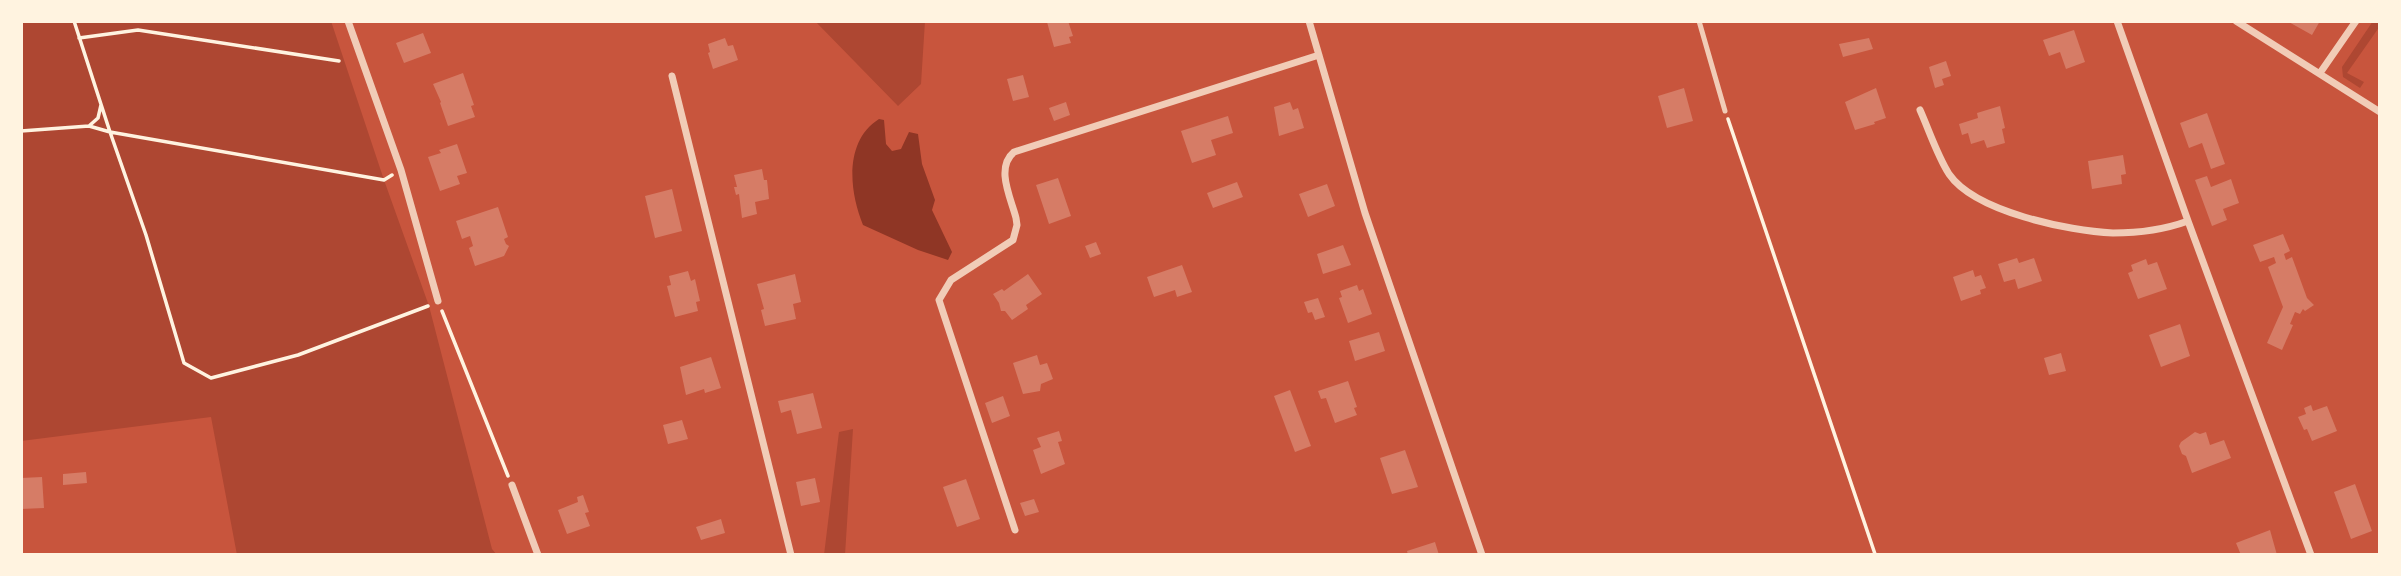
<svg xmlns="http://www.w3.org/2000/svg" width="2401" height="576" viewBox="0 0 2401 576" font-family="Commissioner,sans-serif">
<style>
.green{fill:#ae4732}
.water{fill:#8f3625}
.building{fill:#d67c66}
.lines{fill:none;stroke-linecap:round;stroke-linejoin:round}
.path{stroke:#fff3e0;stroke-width:3.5}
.service{stroke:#f1ccb7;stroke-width:5}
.minor{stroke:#f1ccb7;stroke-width:7}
</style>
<rect width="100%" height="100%" fill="#c8553d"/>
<!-- green -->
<path class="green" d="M21,21H331L384,180L429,306L492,549L497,555H237L211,417L21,441Z
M815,21H925L921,84L898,106Z
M2373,21H2380V26L2347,73L2364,82L2360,88L2343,77L2342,67Z
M853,429L845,555H824L839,432Z"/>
<!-- water -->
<path class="water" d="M879,119L884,120L886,144L892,151L901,149L909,132L918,134L922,164L935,200L932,210L952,252L948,260L918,250L863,225C849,191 844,141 879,119Z"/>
<!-- building -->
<path class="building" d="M1052,21H1068L1073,36L1069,37L1071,43L1054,47L1047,22Z
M2287,21H2320L2312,35Z
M2074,30L2085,62L2066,69L2060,52L2049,56L2043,40Z
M423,33L431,53L404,63L396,43Z
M725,38L728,46L733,45L738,60L713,69L708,53L710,52L708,44Z
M1869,38L1873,49L1843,57L1839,44Z
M1946,61L1951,76L1942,79L1944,85L1935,88L1929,67Z
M463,73L474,105L471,106L475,117L448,126L440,103L441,102L433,84Z
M1023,75L1029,97L1013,101L1007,79Z
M1684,88L1693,121L1667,128L1658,96Z
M1876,88L1886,118L1874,122L1875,124L1855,130L1845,102Z
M1066,102L1070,115L1054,121L1049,108Z
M1290,102L1293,110L1298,108L1304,128L1279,136L1274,107Z
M2000,106L2005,128L2002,129L2005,143L1987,148L1984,140L1971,144L1968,133L1962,135L1959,124L1978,118L1977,113Z
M2207,113L2225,164L2211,169L2202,143L2189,148L2180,123Z
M1228,116L1233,133L1211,140L1216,155L1192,163L1181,131Z
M457,144L467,173L457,176L460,184L440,191L428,157L441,153L439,150Z
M2123,155L2126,174L2121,175L2122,184L2092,189L2088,161Z
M762,169L764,180H767L769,199L755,202L757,214L742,218L739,194L736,195L734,187H737L734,175Z
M2207,176L2211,187L2231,179L2239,203L2223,209L2227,220L2212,226L2195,180Z
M1058,178L1071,216L1049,224L1036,185Z
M1237,182L1243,197L1213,208L1207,193Z
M1327,184L1335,206L1308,217L1299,194Z
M672,189L682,231L655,238L645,196Z
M498,207L508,237L504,239L506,244L509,246L504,256L475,266L469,248L473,246L470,236L462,239L456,221Z
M2283,234L2290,251L2284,254L2286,260L2292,257L2307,298L2314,305L2305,311L2303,309L2300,314L2295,312L2290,324L2293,325L2282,350L2267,343L2283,307L2268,267L2276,263L2274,257L2260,262L2253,245Z
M1096,242L1101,254L1090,258L1085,246Z
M1343,245L1351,265L1323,274L1317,254Z
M2017,258L2019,263L2034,258L2042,281L2018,289L2015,279L2004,282L1998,264Z
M2146,259L2148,265L2157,262L2167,289L2138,299L2128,273L2133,271L2131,265Z
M1182,265L1192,292L1177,297L1175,290L1154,297L1147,277Z
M1973,270L1975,277L1981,275L1986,288L1980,290L1981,294L1961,301L1953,277Z
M688,271L691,281L695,279L700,301L696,302L698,311L675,317L667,286L671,285L669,276Z
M795,274L801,302L793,304L796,319L765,326L761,310L764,309L757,284Z
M1028,274L1042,294L1026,305L1028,309L1012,320L1005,311H1001L999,303L993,294L1002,289L1004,291Z
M1357,285L1359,291L1363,289L1372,314L1348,323L1339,298L1342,297L1340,291Z
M1318,298L1325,317L1315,320L1312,312L1308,313L1304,302Z
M2180,324L2190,356L2161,367L2149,335Z
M1379,332L1385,351L1355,361L1349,341Z
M2061,353L2066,371L2049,375L2044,358Z
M1037,355L1040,365L1047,363L1053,379L1041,384L1040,391L1023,394L1013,363Z
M711,357L721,388L705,393L704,389L686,395L680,367Z
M1348,381L1357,407L1354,408L1357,415L1335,423L1326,398L1321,399L1318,391Z
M1290,390L1311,446L1295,452L1274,396Z
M813,393L822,428L797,434L791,410L781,413L778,401Z
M1003,396L1010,416L992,423L985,403Z
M2311,405L2313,411L2327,406L2337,431L2312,441L2307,429L2304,430L2298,417L2306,414L2304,408Z
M682,420L688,439L668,444L663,425Z
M1059,431L1062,441L1058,442L1065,464L1041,474L1033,450L1041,447L1037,438Z
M2195,432L2200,434L2206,432L2210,445L2224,440L2231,458L2192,473L2186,456L2182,454L2179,446L2181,442Z
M1405,450L1418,487L1392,494L1380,458Z
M86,472L87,483L63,485V474Z
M42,477L44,508L21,509V478Z
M815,478L820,502L801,506L796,482Z
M966,479L980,519L957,527L943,487Z
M2355,484L2372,531L2351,539L2334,492Z
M583,495L589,512L585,513L590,526L567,534L558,510L578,502L577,497Z
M1034,499L1039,512L1025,516L1020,503Z
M721,519L725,533L701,540L696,527Z
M2270,530L2277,555H2246L2245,553L2241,555L2236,543Z
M1435,542L1439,555H1408L1407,551Z"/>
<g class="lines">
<!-- path -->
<path class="path" d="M74,21L110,132L384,180L392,175
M79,38L138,30L339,61
M1728,119L1875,554
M89,126L98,118L101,105
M21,131L89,126L110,132L146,235L184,363L211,378L298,355L428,306
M442,311L508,476"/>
<!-- service -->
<path class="service" d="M1699,21L1725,111"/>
<!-- minor -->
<path class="minor" d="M348,21L401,170L438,301
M1309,21L1365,213L1482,555
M2117,21L2188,221L2311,555
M2236,21L2380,112
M2320,73L2356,21
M672,76L791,555
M1920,110C1929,130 1937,155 1949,174C1975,212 2069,231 2113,233C2137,233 2166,229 2188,221
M512,485L538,555
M1015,530L939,300L951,280L1013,240L1017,225L1016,218C1011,198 995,168 1014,152L1319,55"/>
</g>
<!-- border -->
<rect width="2401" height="576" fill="none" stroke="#fff3e0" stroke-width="46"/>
</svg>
